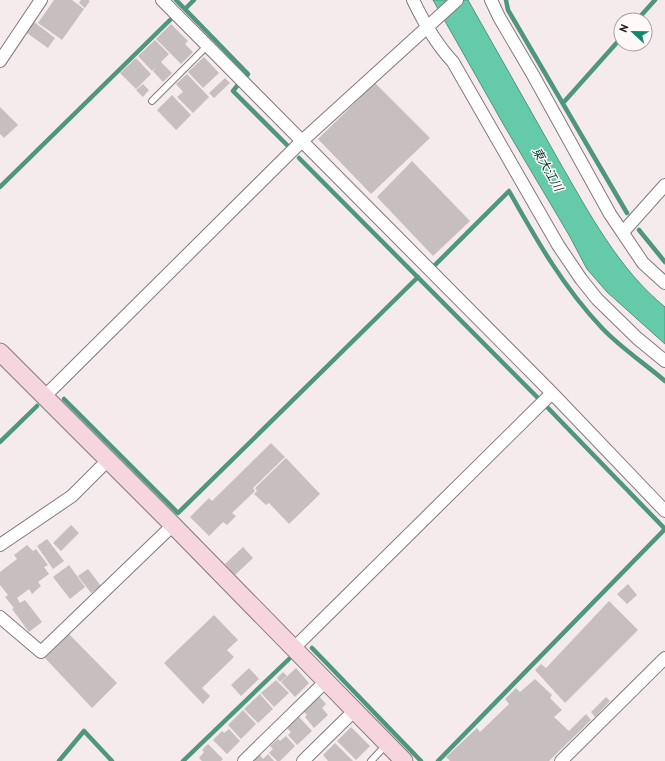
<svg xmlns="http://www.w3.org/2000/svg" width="665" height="761" viewBox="0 0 665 761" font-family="'PT Sans','Noto Sans JP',sans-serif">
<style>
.water{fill:#64caaa;stroke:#4f967f}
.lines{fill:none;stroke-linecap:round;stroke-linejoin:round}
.stream{stroke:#4f967f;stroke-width:4.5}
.building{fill:#c7bec0}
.lane-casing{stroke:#837a7c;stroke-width:8}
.street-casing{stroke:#837a7c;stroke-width:14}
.secondary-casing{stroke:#837a7c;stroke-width:19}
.lane{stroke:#fff;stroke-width:6}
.street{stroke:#fff;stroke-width:12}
.secondary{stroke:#f6d5df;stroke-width:17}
.labels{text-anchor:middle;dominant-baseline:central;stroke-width:3;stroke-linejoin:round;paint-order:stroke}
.water-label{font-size:12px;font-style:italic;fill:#07372a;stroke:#fff9fa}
</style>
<rect width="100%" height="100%" fill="#f5ebed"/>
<!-- water -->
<path class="water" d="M433,0H468C498,54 529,107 559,161C588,211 619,270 665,307V344L607,292L587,269L569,235L505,127Z"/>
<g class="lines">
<!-- stream -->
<path class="stream" d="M176,0L248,74L246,77
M506,0L508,10L627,213
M185,9L194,0
M637,20L655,0
M237,86L233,91L289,147
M563,103L621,38
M299,158L540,400
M0,187L170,20
M639,230L665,262
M433,267L509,191C536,239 563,287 602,328C621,348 644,363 665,381
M64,399L178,513L418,277
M548,408L665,529
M0,442L37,406
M312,648L421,761
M59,761L84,731L112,761
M183,761L289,659
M438,761L665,529"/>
</g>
<!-- building -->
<path class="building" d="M54,0H72L84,9L62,40L38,23Z
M81,0H88L90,1L85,8L79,3Z
M34,22L55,38L48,48L27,33Z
M171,24L188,41L173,56L156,39Z
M155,40L169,54L161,62L172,73L163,82L153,71L157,66L152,71L138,56Z
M185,44L193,52L181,64L173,56Z
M204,57L219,73L203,88L188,72Z
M136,58L151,74L136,89L120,73Z
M187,74L209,97L193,113L177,97L183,92L176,84Z
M225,78L230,83L214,98L209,93Z
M375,83L430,138L371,194L318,139Z
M143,84L149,90L143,97L136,90Z
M172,95L191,115L176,130L157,110Z
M0,107L18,125L4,138L0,134Z
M412,161L470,221L433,256L377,197Z
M271,443L285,457L253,488L255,491L232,513L236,516L227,525L223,522L209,536L190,517L209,498L212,501Z
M286,458L320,494L289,524L269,503L266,505L254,494L257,491L255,488Z
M71,525L79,533L61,551L53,543Z
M47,539L64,561L53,569L37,546Z
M27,545L33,551L36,549L48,565L44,567L49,574L38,582L41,586L32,594L29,589L17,598L20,603L25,600L42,622L29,632L12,609L14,608L5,597L8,595L0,585V572L17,559L14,555Z
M243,547L253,558L235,575L225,564Z
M69,565L85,587L70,599L53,577Z
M88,569L101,586L91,593L78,576Z
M628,584L637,595L627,604L617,594Z
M609,601L638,630L565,703L535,670L541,664L546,668Z
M214,615L238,640L227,650L234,657L202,688L210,696L203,704L164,663Z
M69,634L117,683L92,708L45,658Z
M249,668L259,679L241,696L231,685Z
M296,668L309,683L295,697L281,682Z
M283,672L287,676L280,682L277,678Z
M535,679L552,695L550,698L562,710L554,717L569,731L586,714L591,720L549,761H450L446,757L477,728L480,732L509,704L505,699L516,688L520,692Z
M276,680L289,693L274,707L261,693Z
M260,694L273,709L258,723L244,709Z
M319,696L326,704L322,708L328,715L314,728L305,717L307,715L303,711Z
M606,697L610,701L595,717L591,712Z
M243,710L256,724L241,739L228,725Z
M299,717L312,731L297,745L288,735L291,732L287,728Z
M351,727L370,746L356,760L337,741Z
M229,729L240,741L227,754L213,740L222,731L224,733Z
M286,736L295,746L280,761H277L269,753L273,749L270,746L278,739L280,741Z
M335,743L353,761H328L323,755Z
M208,744L223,759L221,761H202L199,758L204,752L202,750Z
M259,754L263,759L268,754L274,761H252Z"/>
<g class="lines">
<defs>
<path id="lane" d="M152,101L207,46
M371,761L386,745"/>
<path id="street" d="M162,0L552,393L665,511
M413,0C424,23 436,44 453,62L558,245L581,279L597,299L637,338L665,361
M491,0L499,17L533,75L610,214L643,263L665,283
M0,61L41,0
M623,232L665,185
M44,397L302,141L457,0
M0,545L72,496L108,460
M0,617L41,652L173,525
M293,649L552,393
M244,761L325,682
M303,761L354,711
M561,761L665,658"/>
<path id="secondary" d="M0,352L173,525L404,761"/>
</defs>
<!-- lane casing -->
<use href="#lane" class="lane-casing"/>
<!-- street casing -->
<use href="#street" class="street-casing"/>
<!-- secondary casing -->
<use href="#secondary" class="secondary-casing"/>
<!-- lane -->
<use href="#lane" class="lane"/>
<!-- street -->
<use href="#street" class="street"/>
<!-- secondary -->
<use href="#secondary" class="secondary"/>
</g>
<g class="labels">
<!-- water labels -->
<g class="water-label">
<text transform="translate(548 169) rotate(60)">東大江川</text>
</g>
</g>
<!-- north arrow -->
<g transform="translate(633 32) rotate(292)"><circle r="19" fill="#fff9fa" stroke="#a5a0a1"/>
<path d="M0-3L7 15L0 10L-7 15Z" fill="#0d8a6d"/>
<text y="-6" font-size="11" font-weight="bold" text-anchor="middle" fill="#1f1b1c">N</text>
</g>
</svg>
